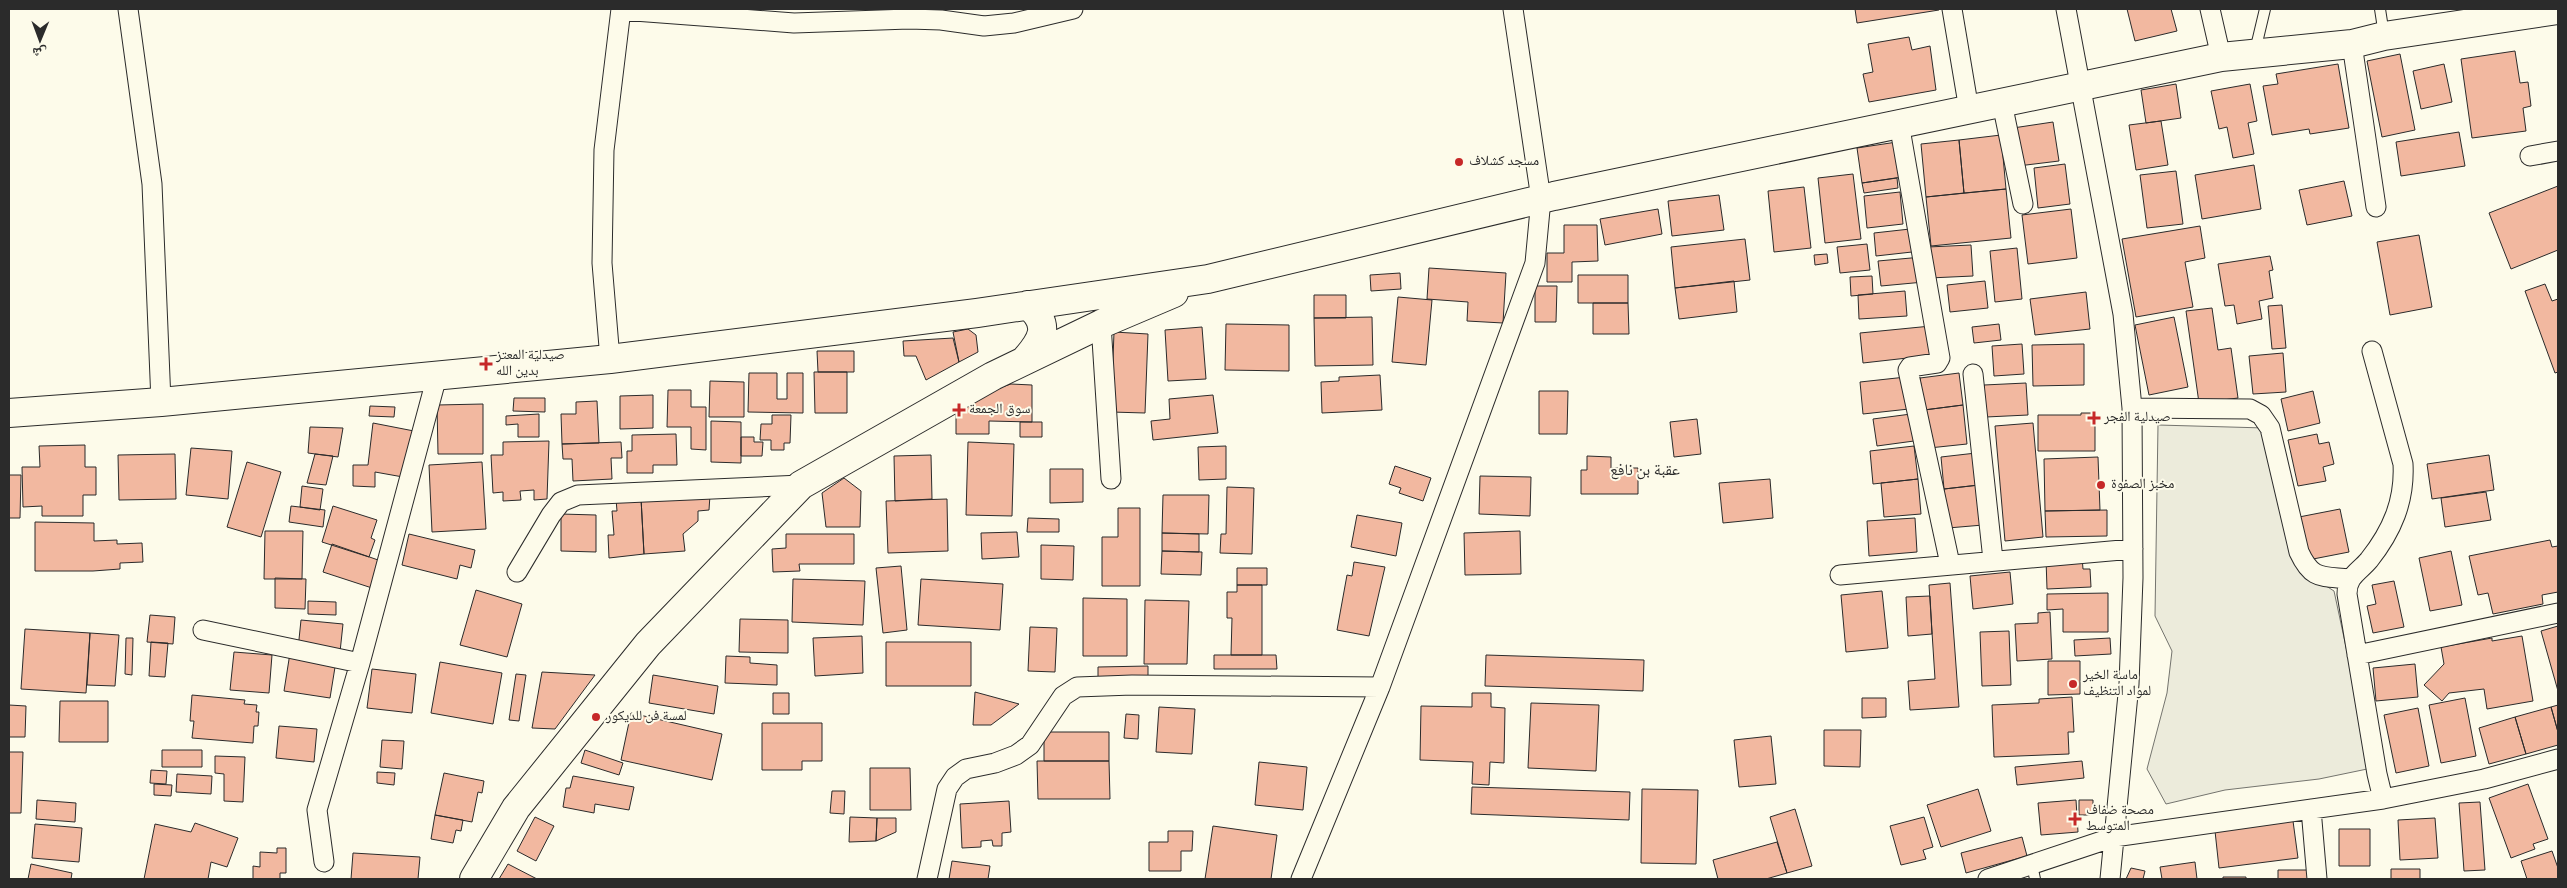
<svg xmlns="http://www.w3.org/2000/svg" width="2567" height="888" viewBox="0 0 2567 888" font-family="Georgia,'Noto Naskh Arabic',serif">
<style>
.green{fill:#ecebdb;stroke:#74746e}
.building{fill:#f2b8a0;stroke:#2b2b2b}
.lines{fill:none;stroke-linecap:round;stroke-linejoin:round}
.lane-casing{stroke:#2b2b2b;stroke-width:12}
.street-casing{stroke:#2b2b2b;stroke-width:21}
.secondary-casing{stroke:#2b2b2b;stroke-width:30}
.lane{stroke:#fdfbea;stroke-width:10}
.street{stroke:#fdfbea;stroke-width:19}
.secondary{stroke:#fdfbea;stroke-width:28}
.poi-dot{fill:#c62828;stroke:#fdfbea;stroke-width:2}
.labels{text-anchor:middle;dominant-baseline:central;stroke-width:4;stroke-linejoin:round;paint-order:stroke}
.poi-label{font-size:14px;fill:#2b2b2b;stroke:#fdfbea;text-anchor:start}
.quarter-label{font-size:16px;fill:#2b2b2b;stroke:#fdfbea}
</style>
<rect width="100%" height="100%" fill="#fdfbea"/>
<!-- green -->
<path class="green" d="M2158,425L2265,428L2301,570L2334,591L2372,768L2319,779L2225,790L2166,804L2147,769L2167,693L2172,651L2155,616Z"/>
<!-- building -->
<path class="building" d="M1855,9H1939V10L1857,23Z
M2127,9H2171L2177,31L2135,41Z
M1909,37L1912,50L1930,46L1936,90L1869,102L1863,74L1873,72L1868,44Z
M2515,51L2520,83L2528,82L2531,106L2523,108L2526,131L2472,138L2461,59Z
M2400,54L2415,130L2382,137L2367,61Z
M2338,64L2349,128L2310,134L2309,129L2272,135L2263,86L2278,84L2276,74Z
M2444,64L2452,102L2421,109L2413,71Z
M2176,84L2181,118L2146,123L2141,90Z
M2250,84L2257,121L2248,123L2254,154L2233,158L2227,127L2219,129L2211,91Z
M2161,121L2168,165L2136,170L2129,125Z
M2053,122L2059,161L2018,166L2013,128Z
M2459,132L2465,166L2401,176L2396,142Z
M2001,135L2006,189L1964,193L1959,140Z
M1959,140L1964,193L1926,197L1921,144Z
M1897,142L1902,177L1862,183L1857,148Z
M2065,164L2070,204L2038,208L2034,168Z
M2254,165L2261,209L2202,219L2195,175Z
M2176,171L2183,224L2147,228L2140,175Z
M1853,174L1861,239L1825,243L1818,178Z
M1897,178L1898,188L1864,193L1862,183Z
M2344,181L2352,216L2307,225L2299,190Z
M2558,186V250L2511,269L2489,213Z
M1804,187L1811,248L1774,252L1768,191Z
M2006,189L2011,238L1931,246L1926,197Z
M1900,192L1903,224L1867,228L1864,196Z
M1719,195L1724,230L1672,236L1668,201Z
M1658,209L1662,234L1605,245L1600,219Z
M2071,209L2077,258L2028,264L2022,215Z
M1564,225H1597L1598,261L1572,262V282H1547V253H1564Z
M2200,226L2205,258L2185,262L2193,307L2136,317L2122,239Z
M1910,229L1912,252L1876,256L1874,233Z
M2419,235L2432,307L2390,315L2377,242Z
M1745,239L1750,280L1675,288L1671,247Z
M1867,244L1870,270L1840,273L1837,247Z
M1971,245L1973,276L1929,278L1928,247Z
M2017,248L2022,299L1995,302L1990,251Z
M1827,254L1828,263L1815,265L1814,255Z
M2270,256L2273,270L2269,271L2273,298L2259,301L2262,319L2237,324L2234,305L2225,306L2218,264Z
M1922,257L1924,282L1881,286L1878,261Z
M1429,268L1506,273L1503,323L1467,321L1468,302L1427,299Z
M1400,273L1401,289L1371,291L1370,275Z
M1578,275H1628V303H1578Z
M1872,276L1873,294L1851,296L1850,277Z
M1734,281L1737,312L1679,319L1675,288Z
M1985,281L1988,308L1950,312L1947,285Z
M2545,284L2552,301L2558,299V372L2555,373L2525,291Z
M1535,286H1557L1556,322H1535Z
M1905,291L1907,316L1859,319L1858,295Z
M2086,292L2090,329L2035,335L2030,299Z
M1314,295H1346V318H1314Z
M1398,297L1432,300L1426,365L1392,362Z
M1593,303H1628L1629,334H1593Z
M2282,305L2286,348L2272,349L2268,306Z
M2212,308L2218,350L2231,348L2238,398L2199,403L2186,311Z
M1372,317L1373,365L1315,366L1314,318Z
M2174,317L2188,387L2149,395L2135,325Z
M1226,324L1289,325V371L1225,370Z
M1999,324L2001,340L1974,343L1972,327Z
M1931,326L1934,355L1863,363L1860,333Z
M1202,327L1206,379L1168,381L1165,330Z
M968,329L976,335L978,352L959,362L953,332Z
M1114,332L1148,334L1145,413L1111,412Z
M953,338L959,362L926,380L916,356H904L903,341Z
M2022,344L2024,374L1994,376L1992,346Z
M2084,344V385L2033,386L2032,345Z
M817,351H854V372H818Z
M2283,353L2286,392L2253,394L2249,356Z
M814,372H847V413H815Z
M749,373H777V399H787V373H803V413L748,412Z
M1959,373L1963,405L1924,410L1920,378Z
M1380,375L1382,410L1322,413L1321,382L1339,381V377Z
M1906,377L1909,409L1863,414L1860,382Z
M710,381L744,382V417H709Z
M2026,383L2028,415L1986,417L1984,385Z
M1011,384L1032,385V422L989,421V434H956V409L987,392Z
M668,390H691V407H706V450L691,449V427H667Z
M1539,391H1568L1567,434H1539Z
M2313,391L2320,423L2288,431L2281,399Z
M653,395V428L620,429V396Z
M1213,395L1218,433L1153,440L1151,421L1170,419L1169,399Z
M514,398H545V412L513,411Z
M597,401L599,443L562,444L561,414H576V402Z
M483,404V454H438L437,405Z
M1963,405L1967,444L1929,448L1924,410Z
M370,406L395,407L394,417L369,416Z
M2081,413H2095V451H2038V415H2081Z
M539,414V437H518V424L506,425V416Z
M1911,414L1914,441L1877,446L1873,419Z
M772,415H791L790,443H784V450H771V440H760L761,424H772Z
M1697,419L1701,454L1674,457L1670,422Z
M711,421L741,422V463L711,462Z
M1020,422H1042V437H1020Z
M373,423L414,431L403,477L375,472V487L353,486V465H368Z
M2033,423L2043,537L2005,541L1995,426Z
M310,427L343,428L338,457L308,453Z
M676,434L677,465H653V473H627V451H632V435Z
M2317,434L2319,444L2329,442L2334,464L2323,467L2326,481L2298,486L2288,440Z
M741,437H754V442H763L762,456H741Z
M549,441L547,499L534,500V490L520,491L521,500L503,501V492L493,493L491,455H503V442Z
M621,442L622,458H611L612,479L573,481L572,459H563L562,444Z
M968,442L1014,444L1012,516L966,515Z
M85,445V467H96V495H83V516H42V506L23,507L22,467H40L39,446Z
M1226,446V479L1199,480L1198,447Z
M1914,446L1918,479L1873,484L1870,451Z
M191,448L232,451L228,499L186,495Z
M1976,453L1979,485L1944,489L1941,457Z
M175,454L176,499L119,500L118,455Z
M315,454L333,456L326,485L307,483Z
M931,455L932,499L895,501L894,456Z
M2489,455L2494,490L2432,499L2427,464Z
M1587,456L1611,457V468H1638V494H1581V470H1587Z
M2098,457L2100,510L2045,511L2044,459Z
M247,462L281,472L261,537L227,527Z
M482,462L486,529L432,532L429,465Z
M1395,466L1431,478L1423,501L1399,493L1401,488L1389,484Z
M1050,469H1083V502L1050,503Z
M9,475H21L20,518H9Z
M1480,476L1531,477L1530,516L1479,514Z
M844,478L861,491L860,527H826L822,493Z
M1770,479L1773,518L1723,523L1719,483Z
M1918,479L1921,514L1884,517L1881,483Z
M1979,485L1983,525L1948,528L1944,489Z
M302,486L323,489L320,510L300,507Z
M1227,487L1254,488L1252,554L1220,553L1221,534H1226Z
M2486,492L2491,520L2445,527L2441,498Z
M710,495L709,510L698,511V521L683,534L685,551L644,554L641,498Z
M1163,495H1209L1208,534L1162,533Z
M641,498L644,554L609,558L608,535H614L612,511H617L616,499Z
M947,499L948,551L888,553L886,501Z
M291,506L325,510L323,527L289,522Z
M333,506L377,520L371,538L375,540L369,557L322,542Z
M1118,508H1140V586H1102V537H1118Z
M2340,509L2349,552L2308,560L2299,517Z
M2107,510V536L2046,537L2045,511Z
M561,514L596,515V552L561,551Z
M1357,515L1402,523L1396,556L1351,547Z
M1028,518L1059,519V532H1027Z
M1915,518L1917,552L1869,556L1867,521Z
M35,522L94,523V541L117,540V544L142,543L143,562L120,563V569L93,571H35Z
M265,531H303L302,579H264Z
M1520,531L1521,574L1465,575L1464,533Z
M1017,532L1019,557L982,559L981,533Z
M1162,533L1199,534V552L1162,551Z
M409,534L475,550L471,568L460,565L457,579L402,565Z
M786,534H854V564H799L800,571L773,572L772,549L786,548Z
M2550,540L2552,547L2558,546V592L2542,595L2543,604L2493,614L2488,593L2478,595L2469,556Z
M332,544L381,561L372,588L323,572Z
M1041,545L1074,546L1073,580L1041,579Z
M1162,551L1202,552L1201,575L1161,574Z
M2451,551L2462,605L2430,611L2419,558Z
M2082,557L2083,569H2090L2091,587L2047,589L2046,559Z
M1354,562L1385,567L1369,636L1337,630L1347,575L1352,576Z
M901,566L907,630L883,633L876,568Z
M1237,568H1267V585H1237Z
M2010,572L2013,604L1973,609L1970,576Z
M275,578L306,579L305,609L275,608Z
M793,579L865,581L863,625L792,622Z
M921,579L1003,584L1000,630L918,625Z
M2394,581L2404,627L2373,633L2367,606L2376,604L2372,585Z
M1950,583L1959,707L1910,710L1908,681L1935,679L1929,585Z
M1237,585H1262V655H1231L1232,618H1227V592H1237Z
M476,590L522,604L507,657L460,645Z
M1882,591L1888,648L1846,652L1841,595Z
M2108,593V632H2063V609L2047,610V594Z
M1930,596L1932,634L1908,636L1906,597Z
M1083,598L1127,599V656H1083Z
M1145,600L1189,601L1187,664H1144Z
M308,601L336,602V615L308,614Z
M2050,612L2052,659L2017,661L2015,624L2038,623V613Z
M150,615L175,617L173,644L147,642Z
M740,619L788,620V653L739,652Z
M301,620L343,624L340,652L298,649Z
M2558,626V691L2541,631Z
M1030,627L1057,628L1055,672L1028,671Z
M25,629L90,633L86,693L21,689Z
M2009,631L2011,685L1982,686L1980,632Z
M90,633L119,635L115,686L87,685Z
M862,636L863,673L815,676L813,638Z
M2522,636L2533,701L2487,709L2484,689L2449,693L2442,701L2424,685L2444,664L2441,647L2492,638V641Z
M126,638H133L132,675L125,674Z
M2110,638L2111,654L2075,656L2074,640Z
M151,642L168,643L165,677L149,676Z
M886,642H971V686H886Z
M234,652L272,655L269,693L230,690Z
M290,653L336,661L330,698L284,691Z
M1214,655H1276L1277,669H1214Z
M1486,655L1644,660L1643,691L1485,686Z
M726,656L750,657V663L777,665V685L725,683Z
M2048,661H2080V694L2048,695Z
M440,662L502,673L493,724L431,713Z
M2415,664L2418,697L2376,701L2373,668Z
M1148,666V678L1098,679V667Z
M372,669L416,674L412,713L367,708Z
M542,672L595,675L555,729L532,728Z
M516,674L526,675L519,721L509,720Z
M653,675L718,686L714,714L649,703Z
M975,692L1019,704L991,725H973Z
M773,693H789V714H773Z
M1472,693H1491V707L1505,708L1504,763L1490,762L1489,785L1472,784L1473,762L1420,760L1421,706L1472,707Z
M192,695L245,700L244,704L257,705L256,712H259L258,726H254L253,743L192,738L194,721H190Z
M2072,697L2074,732H2068L2069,754L1994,757L1992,705L2039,703V699Z
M1862,698H1886V717L1862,718Z
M2465,698L2476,756L2441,763L2429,705Z
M60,701H108V742H59Z
M1531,703L1599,705L1596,771L1528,768Z
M9,705L26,706L25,737H9Z
M2558,705V732L2551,707Z
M1159,707L1195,709L1192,754L1156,752Z
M2551,707L2558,732V745L2526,754L2515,717Z
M2418,708L2429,766L2396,773L2384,715Z
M631,713L722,734L712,780L621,760Z
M1126,714L1139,715L1138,739L1124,738Z
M2515,717L2526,754L2489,764L2479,728Z
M762,723H822V761H802V770H762Z
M279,726L317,729L314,762L276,758Z
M1824,730H1861L1860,767L1824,766Z
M1044,732H1109V761H1044Z
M1771,736L1776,784L1739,787L1734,740Z
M382,740L404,741L402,769L380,767Z
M162,750H202V767H162Z
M585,750L623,763L619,775L581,763Z
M9,752H23L21,813H9Z
M215,756L245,757L243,802L224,801V774L215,773Z
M1037,761H1109L1110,799H1038Z
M2082,761L2084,778L2017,785L2015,767Z
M1259,762L1307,767L1303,810L1255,805Z
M870,768H910L911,810H870Z
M151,770L167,771L166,784L150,783Z
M377,772L395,773L394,785L377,783Z
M444,773L484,781L482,793L478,792L472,822L435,815Z
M177,774L212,776L211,794L176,792Z
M573,776L634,787L629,810L595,804L594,813L563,807L566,788H570Z
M154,784L172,785L171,796L154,795Z
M2528,784L2548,839L2533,844L2535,849L2511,858L2489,798Z
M1472,787L1630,792L1629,820L1471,814Z
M1642,789L1698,790L1696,864L1641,863Z
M1978,789L1991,831L1941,847L1927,805Z
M832,791H845L844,814L830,813Z
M37,800L76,803L75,822L36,819Z
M2076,800L2078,832L2041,835L2038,803Z
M2079,800H2093V815H2079Z
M1009,801L1011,832L1002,833V846H993L992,840L981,841V847L962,848L960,804Z
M2480,802L2485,870L2464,871L2459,803Z
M1795,809L1812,866L1787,873L1770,817Z
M435,815L463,820L461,831L456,830L453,843L431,839Z
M535,817L554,826L536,861L517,851Z
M850,817L877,818L876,841L849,842Z
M1924,817L1933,847L1923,850L1926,859L1901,865L1890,826Z
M877,818H896V832L876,841Z
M2435,818L2438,858L2400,860L2398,820Z
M2293,821L2298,858L2219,868L2215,831Z
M195,823L238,838L227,867L211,862L208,879H144L155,824L191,832Z
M35,824L82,828L79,862L32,858Z
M1213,826L1277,835L1271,879H1205Z
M2339,829H2370V866H2339Z
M1168,831H1193L1192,851H1181V871H1149V842H1168Z
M2022,837L2027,856L1966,873L1961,853Z
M1777,842L1787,873L1766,879H1718L1713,860Z
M277,848H286V873H280V879H253V866L260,867V852L277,853Z
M2552,851L2558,868V879H2527L2521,861Z
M353,853L420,857L418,879H351Z
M952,861L990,866L988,879H949Z
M2195,862L2197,879H2162L2160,867Z
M31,864L72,873L71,879H28Z
M508,864L537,879H499Z
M2131,868L2145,871L2143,879H2126Z
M2391,869H2420V879H2391Z
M2278,870H2309V879H2278Z
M2223,877H2246V879H2223Z"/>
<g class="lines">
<defs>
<path id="lane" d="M2380,9L2384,35
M2255,51L2265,9
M2032,865L2035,879"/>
<path id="street" d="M128,9L152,184L161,402
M1952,9L1969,110
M2066,9L2123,314L2132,408L2133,578L2129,684L2110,879
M2210,9L2221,57
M621,10L794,23L909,19L941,20L984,26L1014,23L1073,9
M2352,44L2376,207
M2002,103L2023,204
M1899,123L1940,358L1937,363L1910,367L1908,370L1950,564
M2530,156L2558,151
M1101,324L1111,479
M2372,351L2403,464C2405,501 2392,531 2369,560C2359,572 2347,576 2347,594L2377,774L2383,799
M610,359L602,263L604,150L621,9
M1973,374L1993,560
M2132,408L2250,409L2261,415L2270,428L2299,552C2312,580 2321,576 2349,579
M517,572L551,515L561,502L578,495L801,485
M1840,575L2133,549
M203,630L360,663
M2357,655L2558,613
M2311,809L2317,879
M324,862L317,810L360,663L437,376
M927,879L947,789L955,777L966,769L995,763L1016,755L1030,745L1063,696L1077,687L1132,685L1380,687
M1301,879L1380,687L1535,263L1541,199L1513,9
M1988,879L2114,837L2383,799L2484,779L2558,759"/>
<path id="secondary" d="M1024,361C1042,341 1052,325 1028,305
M9,413L161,402L610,359L977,313L1208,279L1554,196L2221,57L2352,44L2384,36L2558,10
M474,879L516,808L648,644L801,485L993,376L1101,324L1174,293"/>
</defs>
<!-- lane casing -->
<use href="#lane" class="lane-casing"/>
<!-- street casing -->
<use href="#street" class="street-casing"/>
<!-- secondary casing -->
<use href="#secondary" class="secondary-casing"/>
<!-- lane -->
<use href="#lane" class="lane"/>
<!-- street -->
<use href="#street" class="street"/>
<!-- secondary -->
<use href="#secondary" class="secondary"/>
</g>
<!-- markers -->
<g class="poi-dot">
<circle cx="1459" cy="162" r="5"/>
<path d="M483.5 356.5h5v5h5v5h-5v5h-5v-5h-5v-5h5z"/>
<path d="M956.5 402.5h5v5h5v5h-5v5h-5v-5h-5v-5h5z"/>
<path d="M2091.5 410.5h5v5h5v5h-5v5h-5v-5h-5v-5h5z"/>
<circle cx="2101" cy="485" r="5"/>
<circle cx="2073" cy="684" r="5"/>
<circle cx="596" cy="717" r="5"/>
<path d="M2072.5 811.5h5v5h5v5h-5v5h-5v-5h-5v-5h5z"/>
</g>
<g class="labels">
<!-- poi labels -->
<g class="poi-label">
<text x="1469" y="162">مسجد كشلاف</text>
<text x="496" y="356">صيدلية المعتز<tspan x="496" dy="16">بدين الله</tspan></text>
<text x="969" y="410">سوق الجمعة</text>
<text x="2104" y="418">صيدلية الفجر</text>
<text x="2111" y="485">مخبز الصفوة</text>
<text x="2083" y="676">ماسة الخير<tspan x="2083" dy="16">لمواد التنظيف</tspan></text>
<text x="606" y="717">لمسة فن للديكور</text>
<text x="2086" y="811">مصحة ضفاف<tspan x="2086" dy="16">المتوسط</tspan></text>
</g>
<!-- quarter labels -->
<g class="quarter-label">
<text x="1645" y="471">عقبة بن نافع</text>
</g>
</g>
<!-- border -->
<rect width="2567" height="888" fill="none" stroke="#2b2b2b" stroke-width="20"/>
<!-- north arrow -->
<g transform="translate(40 40) rotate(181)" stroke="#fdfbea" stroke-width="4" paint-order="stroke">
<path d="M0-4L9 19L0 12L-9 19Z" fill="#2b2b2b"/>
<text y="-8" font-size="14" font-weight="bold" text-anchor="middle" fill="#2b2b2b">ش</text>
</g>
</svg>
